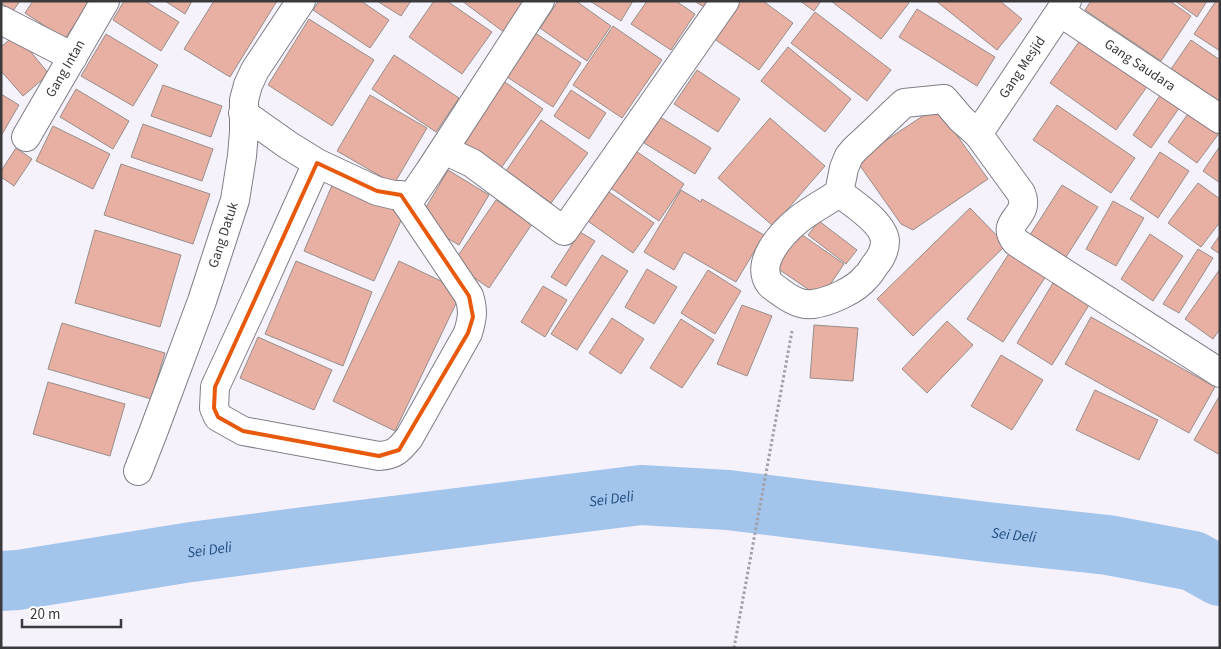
<svg xmlns="http://www.w3.org/2000/svg" width="1221" height="649" viewBox="0 0 1221 649" font-family="'Source Sans 3',sans-serif">
<style>
.lines{fill:none;stroke-linecap:round;stroke-linejoin:round}
.river{stroke:#a3c5ec;stroke-width:60}
.building{fill:#e7b0a2;stroke:#988e8b}
.street-casing{stroke:#807d86;stroke-width:30}
.path{stroke:#a29fa6;stroke-width:3;stroke-dasharray:2.5 2.5;stroke-linecap:butt}
.street{stroke:#fff;stroke-width:28}
.marked{fill:none;stroke:#e8590c;stroke-width:4;stroke-linejoin:round}
.labels{text-anchor:middle;dominant-baseline:central;stroke-width:5;stroke-linejoin:round;paint-order:stroke}
.street-label{font-size:14px;fill:#3a393c;stroke:#fff}
.water-label{font-size:15px;font-style:italic;fill:#204d7f;stroke:#fff}
</style>
<rect width="100%" height="100%" fill="#f5f2fc"/>
<g class="lines">
<!-- river -->
<path class="river" id="s1" d="M1,581L18,580L191,552L297,538L641,495L728,500L987,532L1108,545L1193,561L1220,576"/>
</g>
<!-- building -->
<path class="building" d="M1,1H20L13,11L1,3Z
M33,1H90L65,39L25,13Z
M124,1H145L179,22L161,51L113,20Z
M165,1H192L185,14Z
M214,1H277L230,77L184,49Z
M319,1H361L389,20L370,48L313,10Z
M377,1H411L401,16Z
M434,1H447L492,32L462,74L409,37Z
M462,1H529L505,33Z
M558,1H576L611,26L587,61L540,28Z
M590,1H633L621,21Z
M647,1H676L695,14L671,50L631,24Z
M694,1H712L708,9Z
M739,1H763L793,23L759,70L713,38Z
M800,1H821L814,11Z
M831,1H907L909,3L881,39Z
M936,1H1000L1022,19L997,50Z
M1091,1H1170L1191,16L1161,61L1085,10Z
M1175,1H1207L1197,17Z
M1216,1H1220V51L1194,34Z
M917,9L995,57L977,86L899,37Z
M815,12L891,70L867,101L791,43Z
M309,19L374,60L332,126L268,85Z
M613,26L662,60L622,118L573,85Z
M532,31L581,63L553,107L504,75Z
M16,34L49,74L23,96L1,71V47Z
M106,34L158,65L133,106L81,76Z
M1083,36L1149,84L1116,130L1050,83Z
M1191,40L1220,60V102L1171,69Z
M788,47L851,99L825,132L761,81Z
M394,55L459,98L436,132L372,89Z
M697,70L740,99L718,132L674,104Z
M502,80L543,109L499,171L458,141Z
M163,85L222,106L211,137L151,116Z
M76,89L129,121L113,149L60,117Z
M571,90L606,113L589,139L554,116Z
M1163,91L1182,104L1151,148L1133,135Z
M1,94L19,105L1,136Z
M370,95L427,128L394,184L337,151Z
M1057,105L1135,158L1111,193L1033,140Z
M938,106L956,134L988,179L913,230L901,224L856,160Z
M1190,111L1220,132L1197,163L1168,142Z
M660,117L711,148L695,174L644,143Z
M770,118L825,166L773,226L718,178Z
M541,120L588,153L551,203L506,171Z
M143,124L213,149L202,181L131,157Z
M53,126L110,154L93,189L36,161Z
M1220,146V183L1203,171Z
M16,148L32,159L14,186L1,177V171Z
M633,149L684,184L659,221L608,186Z
M1160,152L1189,171L1158,218L1130,199Z
M121,164L210,194L193,244L104,215Z
M448,170L489,195L459,245L418,221Z
M333,183L404,214L374,281L304,251Z
M1198,183L1220,199V222L1201,247L1168,223Z
M1062,185L1098,207L1066,257L1030,235Z
M603,188L654,223L633,253L582,217Z
M681,190L701,202L702,199L764,235L736,282L684,252L674,270L644,252Z
M496,200L532,224L489,288L453,263Z
M1113,201L1144,218L1116,266L1086,249Z
M970,208L1006,245L913,336L877,299Z
M819,221L857,250L846,264L808,235Z
M95,230L181,255L160,327L75,303Z
M580,232L595,241L566,286L551,277Z
M798,232L844,264L821,298L774,266Z
M1150,234L1183,256L1153,301L1121,279Z
M1220,235V254L1211,248Z
M1198,249L1213,258L1179,313L1163,304Z
M1010,252L1046,276L1003,342L967,319Z
M602,255L628,271L577,350L551,334Z
M296,261L372,292L343,366L265,334Z
M399,261L462,291L395,431L333,401Z
M647,269L677,287L654,324L625,307Z
M1220,269V329L1213,339L1185,319Z
M708,270L741,291L715,334L681,313Z
M1053,283L1089,305L1052,365L1017,343Z
M543,286L567,300L545,337L521,322Z
M742,305L772,316L747,376L717,364Z
M1091,317L1215,387L1189,433L1065,364Z
M612,318L644,339L621,374L589,353Z
M681,319L714,340L682,388L650,368Z
M947,321L973,345L927,393L902,369Z
M62,323L165,353L151,399L48,369Z
M814,325L858,328L853,381L810,378Z
M258,337L332,370L314,410L240,378Z
M1001,355L1043,380L1012,430L971,406Z
M48,382L125,404L110,456L33,434Z
M1095,390L1158,420L1139,460L1076,430Z
M1220,395V455L1194,440Z"/>
<g class="lines">
<defs>
<g id="street">
<path id="s2" d="M1060,12L1220,119"/>
<path d="M1,20L73,57"/>
<path d="M243,113L288,145L317,163L377,191L394,195H401L469,296C474,311 472,319 468,333L409,438C399,450 395,455 379,456L243,431L218,417L214,408L215,387L254,303L317,163"/>
<path id="s3" d="M978,134L1067,1"/>
<path id="s4" d="M26,137L105,1"/>
<path d="M444,150L472,163L564,231L725,1"/>
<path d="M839,193C826,202 810,210 798,220C782,233 754,263 770,284C772,286 776,289 779,291C788,298 800,306 813,304C829,302 856,290 866,277C870,274 872,269 875,265C881,258 885,251 885,241C884,224 852,202 839,193L844,168L849,156L855,149L867,138L904,103L944,99L961,119L978,134L1021,193C1032,218 998,220 1016,242L1220,373"/>
<path d="M407,204L429,172L540,1"/>
<path id="s5" d="M138,471L154,430L202,301L235,200L242,156L244,132V100L248,85L255,70L301,1"/>
</g>
</defs>
<!-- street casing -->
<use href="#street" class="street-casing"/>
<!-- path -->
<path class="path" d="M734,648L792,331"/>
<!-- street -->
<use href="#street" class="street"/>
</g>
<!-- marked area -->
<path class="marked" d="M317,163L377,191L401,195L469,296L473,317L468,333L399,450L379,456L243,431L218,417L214,408L215,387Z"/>
<g class="labels">
<!-- street labels -->
<g class="street-label">
<text stroke="none"><textPath href="#s2" startOffset="96">Gang Saudara</textPath></text>
<text stroke="none"><textPath href="#s3" startOffset="80">Gang Mesjid</textPath></text>
<text stroke="none"><textPath href="#s4" startOffset="79">Gang Intan</textPath></text>
<text stroke="none"><textPath href="#s5" startOffset="251">Gang Datuk</textPath></text>
</g>
<!-- water labels -->
<g class="water-label">
<text stroke="none"><textPath href="#s1" startOffset="616">Sei Deli</textPath></text>
<text stroke="none"><textPath href="#s1" startOffset="1021">Sei Deli</textPath></text>
<text stroke="none"><textPath href="#s1" startOffset="211">Sei Deli</textPath></text>
</g>
</g>
<!-- border -->
<rect width="1221" height="649" fill="none" stroke="#3a393c" stroke-width="5"/>
<!-- scale -->
<path d="M22 619v8h99v-8" fill="none" stroke="#3a393c" stroke-width="2.5"/>
<text x="30" y="619" font-size="15" fill="#3a393c" stroke="#ffffff" stroke-width="4" paint-order="stroke">20 m</text>
</svg>
